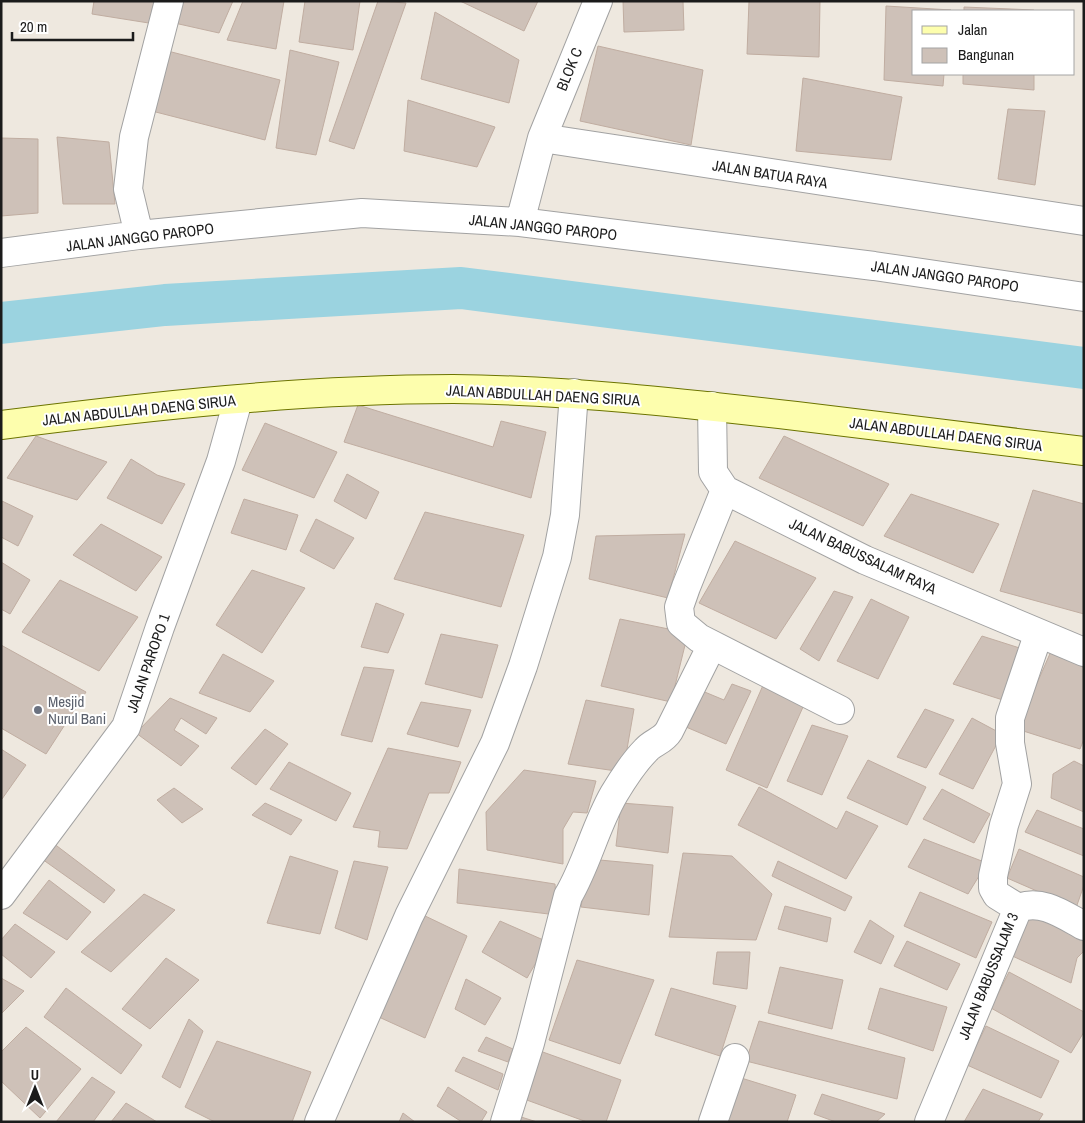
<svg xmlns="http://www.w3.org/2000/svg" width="1085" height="1123" viewBox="0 0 1085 1123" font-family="'Archivo Narrow',sans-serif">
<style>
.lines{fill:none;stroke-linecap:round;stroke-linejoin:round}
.canal{stroke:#9bd3e0;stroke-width:42}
.building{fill:#cec1b8;stroke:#c0ada1}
.street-casing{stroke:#a2a2a2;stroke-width:30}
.secondary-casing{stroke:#6c7400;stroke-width:30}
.street{stroke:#fff;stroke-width:28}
.secondary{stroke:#fdfead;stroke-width:28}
.worship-dot{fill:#6b7280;stroke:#fff;stroke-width:2}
.labels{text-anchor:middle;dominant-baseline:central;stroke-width:4;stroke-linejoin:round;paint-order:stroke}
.street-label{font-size:15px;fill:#1b1b1b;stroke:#fff}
.worship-label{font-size:15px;fill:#5b616d;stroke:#fff;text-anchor:start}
</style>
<rect width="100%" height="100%" fill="#eee8df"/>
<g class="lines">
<!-- canal -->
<path class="canal" d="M1,323L165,305L461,288L1084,368"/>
</g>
<!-- building -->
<path class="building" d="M94,1H159L155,24L92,14Z
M177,1H233L219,33L170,22Z
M243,1H284L276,49L227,40Z
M305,1H360L353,50L299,42Z
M378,1L406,3L354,149L329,141Z
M460,1H538L524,31Z
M623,1H683L684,30L624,32Z
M749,1H820L819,57L747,54Z
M886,6L951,10L914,11V74H944L943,86L884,80Z
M964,7L1034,10V11H964Z
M435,12L519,60L509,103L421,79Z
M598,46L703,70L691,145L580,121Z
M160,49L280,80L265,140L144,109Z
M290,50L339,62L316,155L276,148Z
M963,74H1034V90L963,84Z
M803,78L902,97L891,160L796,151Z
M408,100L495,127L477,167L404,151Z
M1008,109L1045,111L1035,185L998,179Z
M57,137L109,142L115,204H63Z
M1,138L38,139V213L1,216Z
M358,405L493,447L501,421L546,432L531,498L344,442Z
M265,423L337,452L314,498L242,470Z
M36,436L107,462L77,500L7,478Z
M784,436L889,484L863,526L759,478Z
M131,459L157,475L185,484L162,524L107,498Z
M347,474L379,492L366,519L334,501Z
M1033,490L1084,504V614L1000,591Z
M911,494L999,524L973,573L884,536Z
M244,499L298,515L286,550L231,533Z
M2,501L33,516L18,546L1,537Z
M425,512L524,535L501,607L394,579Z
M316,519L354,538L334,569L300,551Z
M101,524L162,557L136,591L73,555Z
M685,534L668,598L589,579L596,536Z
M735,541L816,578L776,639L699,603Z
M1,562L30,580L10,614L1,609Z
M252,570L305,588L262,653L216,625Z
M60,580L138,617L99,671L22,632Z
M834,591L853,597L819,661L800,649Z
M871,599L909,617L878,679L837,661Z
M376,603L404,614L388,653L361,647Z
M620,619L688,633L671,702L601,686Z
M441,634L498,645L482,698L425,684Z
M982,636L1029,651L1006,701L953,684Z
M1,645L86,692L46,754L1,728Z
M1052,649L1084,668V739L1080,749L1017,729Z
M223,654L274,681L250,712L199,693Z
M364,667L394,670L372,742L341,735Z
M764,683L807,698L767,788L726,770Z
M732,684L751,691L726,744L679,724L695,688L724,700Z
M170,698L217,718L206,734L181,718L174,730L199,746L181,766L136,733Z
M586,700L634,709L623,772L568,764Z
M421,702L471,710L458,747L407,734Z
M925,709L954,720L926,768L897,757Z
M972,718L1002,734L973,789L939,774Z
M812,725L848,736L822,795L787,781Z
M265,729L288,744L256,785L231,768Z
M388,748L461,762L449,793H429L407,849L378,847L380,831L353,827Z
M1,749L26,765L2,799H1Z
M868,760L926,787L907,825L847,798Z
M1074,761L1084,766V812L1051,798L1053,774Z
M289,762L351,793L336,821L270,789Z
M524,770L596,781L587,813L573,812L563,829V864L487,850L486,812Z
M759,787L837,829L846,811L878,826L846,879L738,825Z
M174,788L203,809L182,823L157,800Z
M942,789L990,814L974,843L923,819Z
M265,803L302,820L291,835L252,815Z
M621,803L673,807L668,853L616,846Z
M1037,810L1084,829V856L1025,832Z
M924,839L987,863L968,894L908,867Z
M53,843L115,890L104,903L42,859Z
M1019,849L1084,877V885L1076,908L1007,878Z
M683,853L732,856L772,894L756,940L669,937Z
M290,856L338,871L320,934L267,923Z
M589,859L653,865L649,915L581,907Z
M354,861L388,867L367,940L335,928Z
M778,861L852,897L845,911L772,876Z
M459,869L555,884L557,915L457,903Z
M49,880L91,912L67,940L23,913Z
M920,892L992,922L976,958L904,926Z
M144,894L175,910L111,972L81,952Z
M785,906L831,918L827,942L778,929Z
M1037,907L1084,931V951L1077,958L1071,983L1008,954L1009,930Z
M421,914L467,936L425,1038L370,1013Z
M870,920L894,936L881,964L854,952Z
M500,921L548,942L527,978L482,952Z
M15,924L55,952L31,978L1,954V940Z
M907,941L960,964L947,990L894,966Z
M717,952H750L747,989L713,984Z
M166,958L199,980L150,1029L122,1009Z
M577,960L654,980L620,1064L549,1040Z
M780,967L843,980L832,1029L768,1013Z
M1009,972L1084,1012V1032L1071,1053L991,1008Z
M1,978L24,991L1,1014Z
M466,979L501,998L485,1025L455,1009Z
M66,988L142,1045L121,1074L44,1017Z
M671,988L736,1006L720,1056L655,1035Z
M880,988L947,1007L933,1051L868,1029Z
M189,1019L203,1031L180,1088L162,1077Z
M759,1021L905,1058L897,1099L746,1061Z
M986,1026L1059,1061L1041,1098L967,1065Z
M26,1027L81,1069L40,1118L1,1081V1052Z
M486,1037L513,1049L508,1062L478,1051Z
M217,1041L311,1072L292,1122H215L185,1107Z
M540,1051L621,1080L606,1122H587L524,1099Z
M463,1057L503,1074L498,1090L455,1071Z
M92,1077L115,1092L93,1122H56Z
M738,1077L796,1095L787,1122H726Z
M448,1087L487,1112L481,1122H462L437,1106Z
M983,1089L1043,1114L1038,1122H964Z
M822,1094L885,1114L876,1122H836L814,1114Z
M126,1103L157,1122H111Z
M403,1113L415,1122H399Z
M518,1116L537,1122H516Z"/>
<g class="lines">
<defs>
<path id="street" d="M542,138L598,1
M520,222L542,138L1084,221
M139,235L128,189L134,137L169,1
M1,253L139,235L362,213L520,222L874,266L1084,297
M712,406L713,472L725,490L865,560L1084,652
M725,490L686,587L679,607L681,623L699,638L840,710
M1,895L126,727L160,627L221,461L238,400
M1018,908C1042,899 1062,914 1084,926
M319,1122L409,916L495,743L523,666L557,557L565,515L574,393
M505,1122L530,1043L568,896C587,864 595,827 614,794C623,779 634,762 646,750C653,742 663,741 669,731L712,645
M713,1122L735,1058
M929,1122L1018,908L997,895L993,888V876L1004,825L1017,784L1010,743V718L1038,635"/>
<path id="secondary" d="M1,425C151,406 302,389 453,389C568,390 682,403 796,416C892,428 988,439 1084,451"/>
</defs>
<!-- street casing -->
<use href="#street" class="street-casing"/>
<!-- secondary casing -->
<use href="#secondary" class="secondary-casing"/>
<!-- street -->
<use href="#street" class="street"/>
<!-- secondary -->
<use href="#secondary" class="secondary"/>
</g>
<!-- markers -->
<circle class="worship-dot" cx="38" cy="710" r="5"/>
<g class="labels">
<!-- street labels -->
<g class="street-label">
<text transform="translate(569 69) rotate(-68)">BLOK C</text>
<text transform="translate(770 174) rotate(9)">JALAN BATUA RAYA</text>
<text transform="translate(543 227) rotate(6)">JALAN JANGGO PAROPO</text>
<text transform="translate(140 237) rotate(-7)">JALAN JANGGO PAROPO</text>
<text transform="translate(945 276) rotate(8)">JALAN JANGGO PAROPO</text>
<text transform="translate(543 395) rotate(3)">JALAN ABDULLAH DAENG SIRUA</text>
<text transform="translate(139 410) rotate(-6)">JALAN ABDULLAH DAENG SIRUA</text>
<text transform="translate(946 434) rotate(7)">JALAN ABDULLAH DAENG SIRUA</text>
<text transform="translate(863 556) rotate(25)">JALAN BABUSSALAM RAYA</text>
<text transform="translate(148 663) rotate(-71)">JALAN PAROPO 1</text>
<text transform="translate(988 976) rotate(-68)">JALAN BABUSSALAM 3</text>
</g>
<!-- worship labels -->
<g class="worship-label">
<text x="48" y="701">Mesjid<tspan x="48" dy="17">Nurul Bani</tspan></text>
</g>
</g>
<!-- border -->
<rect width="1085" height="1123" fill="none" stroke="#1b1b1b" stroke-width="5"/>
<!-- legend -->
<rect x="912" y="10" width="162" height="65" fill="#ffffff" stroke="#a4a4a4"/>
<rect x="922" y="26" width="25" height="8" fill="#fdfead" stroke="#a4a4a4"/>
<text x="958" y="35" font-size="15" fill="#1b1b1b">Jalan</text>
<rect x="922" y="48" width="25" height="15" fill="#cec1b8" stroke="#a4a4a4"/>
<text x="958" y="60" font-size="15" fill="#1b1b1b">Bangunan</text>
<!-- north arrow -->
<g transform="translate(35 1088)" stroke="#ffffff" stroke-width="4" paint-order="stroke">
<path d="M0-4L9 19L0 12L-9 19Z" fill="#1b1b1b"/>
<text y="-8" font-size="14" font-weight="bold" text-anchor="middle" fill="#1b1b1b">U</text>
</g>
<!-- scale -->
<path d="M12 32v8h121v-8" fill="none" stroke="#1b1b1b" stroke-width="2.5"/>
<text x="20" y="32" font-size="15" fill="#1b1b1b" stroke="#ffffff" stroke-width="4" paint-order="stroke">20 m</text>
</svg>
